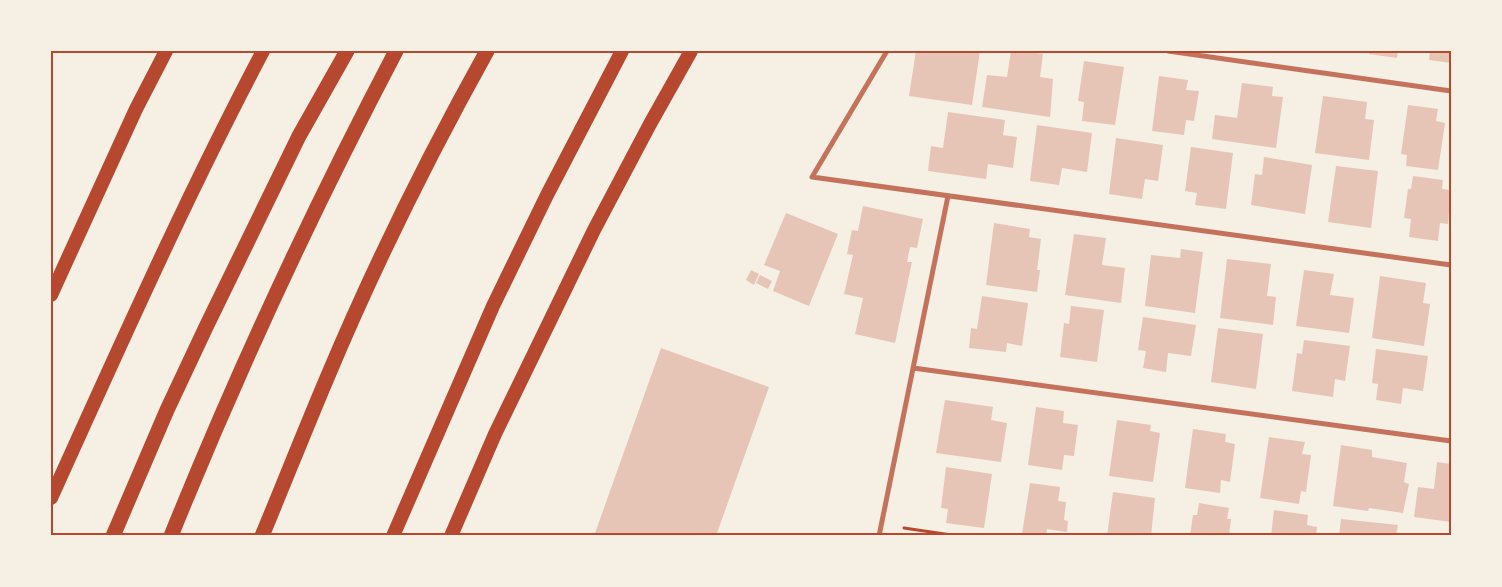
<svg xmlns="http://www.w3.org/2000/svg" width="1502" height="587" viewBox="0 0 1502 587" font-family="'Alegreya Sans',sans-serif">
<style>
.building{fill:#e6c5b7}
.lines{fill:none;stroke-linecap:round;stroke-linejoin:round}
.path{stroke:#b5482f;stroke-width:3}
.minor{stroke:#c5725c;stroke-width:5}
.trunk{stroke:#b5482f;stroke-width:14}
.motorway{stroke:#b5482f;stroke-width:15}
.neatline{fill:none;stroke:#b5482f;stroke-width:2}
</style>
<rect width="100%" height="100%" fill="#f6efe4"/>
<!-- building -->
<path class="building" d="M916,51H980L972,105L909,96Z
M1011,51H1026L1043,54L1040,77L1053,79L1050,117L982,107L987,75L1007,77Z
M1369,51H1398L1397,58L1369,54Z
M1430,51H1451V63L1429,60Z
M1084,61L1124,67L1115,125L1082,121L1084,102L1078,101Z
M1159,76L1188,80L1186,90L1199,91L1194,121L1186,120L1184,135L1152,131Z
M1242,83L1273,87L1272,96L1283,97L1276,148L1212,139L1215,115L1237,118Z
M1323,96L1367,102L1365,119L1374,120L1369,160L1315,153Z
M1408,105L1438,109L1436,121L1445,123L1438,170L1406,166L1407,155L1401,154Z
M948,112L1005,120L1003,135L1017,137L1013,168L988,164L986,179L928,171L931,146L943,148Z
M1037,125L1092,133L1087,172L1062,168L1059,185L1030,181Z
M1116,138L1163,145L1158,181L1145,179L1142,199L1109,194Z
M1191,147L1233,153L1226,209L1195,205L1197,193L1185,191Z
M1264,157L1312,165L1305,214L1251,205L1255,174L1262,175Z
M1336,166L1378,171L1371,228L1328,222Z
M1413,176L1443,180L1442,189L1451,190L1448,224L1440,223L1438,241L1409,237L1411,219L1404,218L1408,189H1411Z
M863,206L923,219L917,248L910,247L907,262H912L895,343L855,334L863,298L844,294L853,255L847,254L852,230L858,231Z
M786,213L838,234L809,306L773,291L780,271L764,265Z
M994,223L1030,229L1029,237L1041,239L1037,270H1040L1037,292L986,285Z
M1074,234L1106,238L1102,265L1125,268L1121,303L1065,295Z
M1181,249L1203,252L1195,313L1145,306L1151,255L1180,258Z
M1227,259L1271,264L1267,296L1276,297L1273,325L1220,318Z
M751,270L759,274L754,285L746,280Z
M1304,270L1334,274L1330,295L1354,298L1349,333L1296,326Z
M760,275L772,281L768,289L756,283Z
M1380,276L1426,283L1423,303L1430,304L1424,346L1372,338Z
M982,296L1028,303L1022,346L1007,343L1006,352L969,348L971,328L977,329Z
M1071,306L1104,310L1097,362L1060,357L1064,323L1069,324Z
M1143,317L1196,325L1191,356L1168,353L1166,372L1143,368L1146,351L1138,350Z
M1218,328L1263,334L1256,389L1211,382Z
M1304,340L1350,346L1345,381L1335,379L1333,397L1292,391L1297,353L1302,354Z
M661,348L769,387L716,536H594Z
M1376,349L1428,356L1423,391L1403,388L1401,404L1376,400L1378,384L1372,383Z
M945,400L993,407L991,420L1007,423L1001,462L936,453Z
M1036,407L1064,411L1063,423L1078,425L1074,456L1064,455L1062,470L1028,465Z
M1117,420L1151,425L1150,431L1160,433L1153,482L1109,476Z
M1193,429L1226,434L1225,442L1235,444L1230,482L1221,480L1220,493L1185,488Z
M1269,437L1305,442L1302,454L1311,455L1306,492L1301,491L1299,504L1260,498Z
M1341,445L1372,450V457L1407,463L1404,482L1409,484L1403,513L1369,508L1368,511L1333,506Z
M1437,462L1451,464V522L1414,517L1418,487L1434,489Z
M946,467L992,474L984,528L946,523L948,509L941,508Z
M1030,483L1060,487L1058,501L1066,502L1064,520L1068,521L1067,532L1047,529L1046,536L1022,534Z
M1113,492L1155,498L1151,536H1107Z
M1199,503L1229,508L1227,519H1231L1229,536H1190L1193,515H1197Z
M1274,510L1308,515L1307,525L1317,527L1316,536H1271Z
M1341,519L1398,525L1396,536H1339Z"/>
<g class="lines">
<!-- path -->
<path class="path" d="M904,528L958,536"/>
<!-- minor -->
<path class="minor" d="M887,51L812,177L1451,265
M1168,51L1451,91
M913,368L1451,441
M879,536L948,196"/>
<!-- trunk -->
<path class="trunk" d="M51,295L136,109L166,51
M51,498C119,348 186,197 263,51
M393,536L493,306L547,195L622,51
M451,536L495,434L594,230L650,124L691,51"/>
<!-- motorway -->
<path class="motorway" d="M113,536L167,410L206,327L299,136L347,51
M171,536C238,370 313,209 396,51
M262,536C284,483 305,430 327,378C374,266 428,157 487,51"/>
</g>
<!-- border -->
<rect width="1502" height="587" fill="none" stroke="#f6efe4" stroke-width="105"/>
<rect x="52" y="52" width="1398" height="482" class="neatline"/>
</svg>
